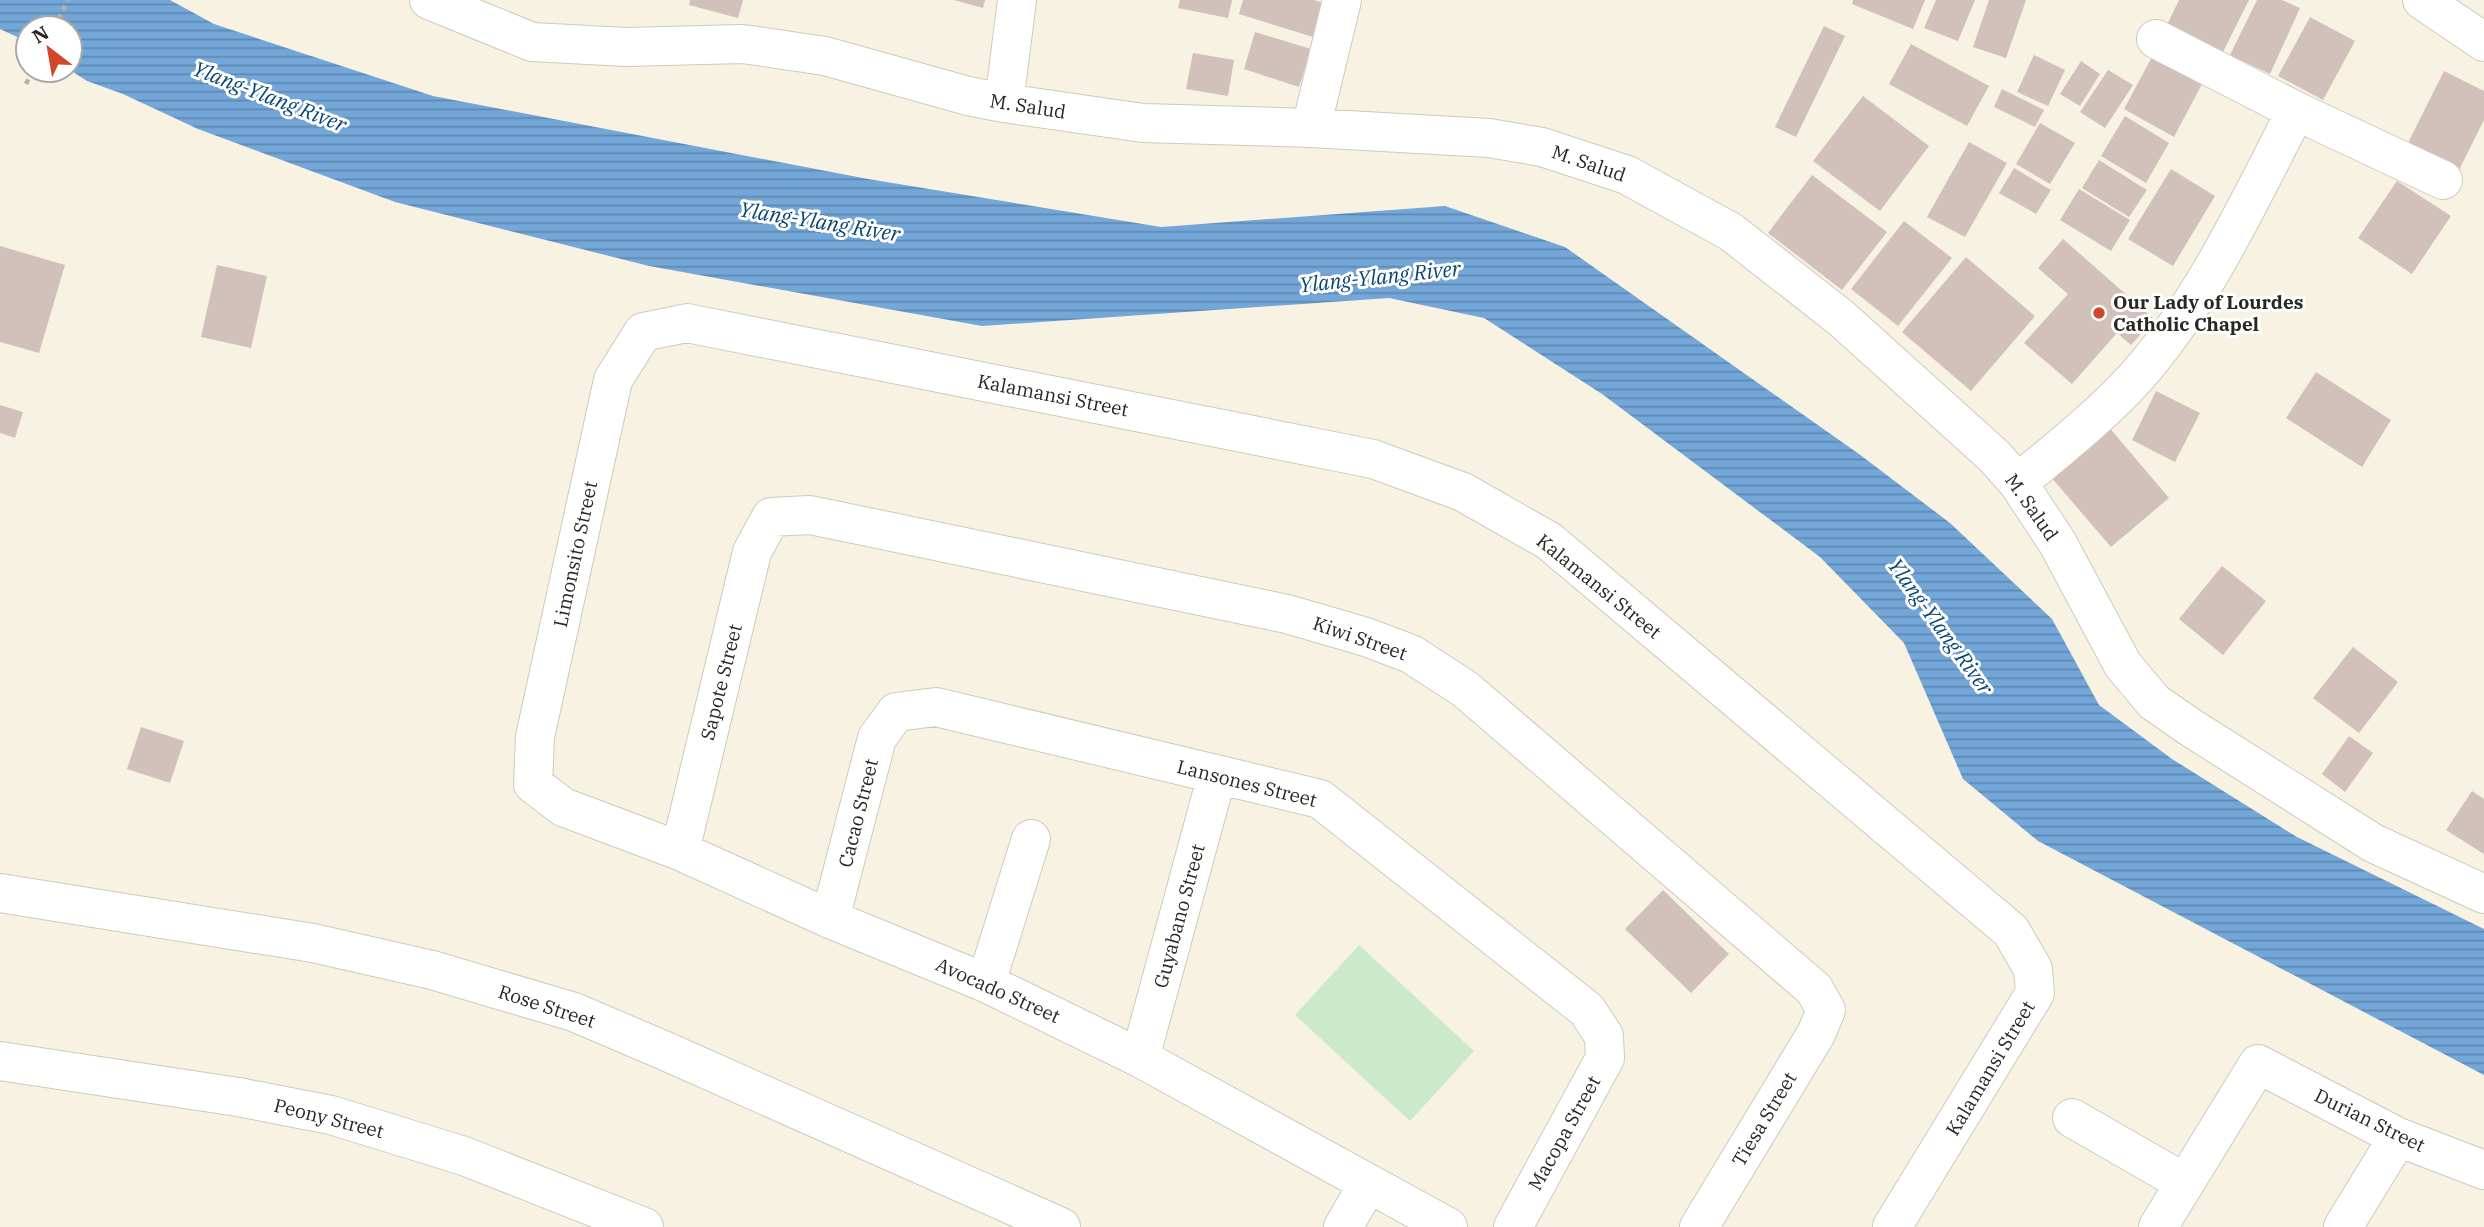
<svg xmlns="http://www.w3.org/2000/svg" width="2484" height="1227" viewBox="0 0 2484 1227" font-family="'IBM Plex Serif',serif">
<style>
.pitch{fill:#caeac9}
.water{fill:url(#water-rules)}
.building{fill:#d1c1ba}
.lines{fill:none;stroke-linecap:round;stroke-linejoin:round}
.minor-casing{stroke:#d0cabb;stroke-width:40}
.path{stroke:#b6b1a5;stroke-width:4.5;stroke-dasharray:5 5;stroke-linecap:butt}
.minor{stroke:#fff;stroke-width:38}
.poi-dot{fill:#d2472c;stroke:#fff;stroke-width:2.5}
.labels{text-anchor:middle;dominant-baseline:central;stroke-width:6;stroke-linejoin:round;paint-order:stroke}
.street-label{font-size:19px;fill:#292721;stroke:#fff}
.poi-label{font-size:19px;font-weight:bold;fill:#292721;stroke:#fff;text-anchor:start}
.water-label{font-size:21px;font-style:italic;fill:#084472;stroke:#fff}
</style>
<defs>
<pattern id="water-rules" width="6" height="5" patternUnits="userSpaceOnUse" patternTransform="scale(1.75)"><rect width="6" height="5" fill="#74a7d9"/><path d="M0 2.5h6" fill="none" stroke="#5f88b0"/></pattern>
</defs>
<rect width="100%" height="100%" fill="#f8f2e3"/>
<!-- pitch -->
<path class="pitch" d="M1359,945L1474,1051L1410,1121L1295,1015Z"/>
<!-- water -->
<path class="water" d="M0,0H170L214,24L433,96L868,179L1161,227L1445,206L1565,247L1859,454L1950,523L2052,619L2099,705L2172,759L2297,837L2484,929V1075L2038,841L1963,779L1904,643L1820,557L1602,394L1484,318L1389,298L982,326L649,266L395,202L198,129L123,94L87,81L70,70V28H28V42L0,29Z"/>
<!-- building -->
<path class="building" d="M690,0H743L738,18L689,5Z
M954,0H985L983,8Z
M1180,0H1232L1228,18L1178,8Z
M1243,0H1314L1324,3L1313,37L1239,14Z
M1853,0H1925L1913,29L1852,4Z
M1936,0H1975L1958,41L1924,28Z
M1989,0H2026L2006,58L1973,47Z
M2179,0H2249L2223,52L2167,25Z
M2257,0H2282L2300,8L2270,74L2230,55Z
M2310,17L2355,41L2323,100L2278,76Z
M1824,26L1845,36L1796,137L1775,127Z
M1255,32L1311,49L1299,87L1244,69Z
M1911,44L1989,86L1967,126L1889,84Z
M1193,53L1234,60L1228,96L1186,89Z
M2034,55L2065,70L2048,106L2017,92Z
M2152,57L2202,84L2174,137L2124,109Z
M2081,61L2100,74L2080,106L2060,94Z
M2108,70L2133,85L2105,128L2080,112Z
M2444,71L2484,91V120L2456,176L2404,151Z
M2002,89L2044,110L2035,127L1994,107Z
M1863,96L1929,146L1880,211L1813,161Z
M2125,116L2169,143L2146,183L2101,156Z
M2040,123L2075,143L2050,184L2016,164Z
M1969,142L2007,163L1965,237L1927,217Z
M2099,160L2147,190L2129,217L2082,188Z
M2014,168L2051,190L2036,214L1999,193Z
M2171,169L2215,196L2173,266L2128,239Z
M1812,175L1887,232L1842,290L1768,233Z
M2397,181L2451,216L2412,274L2358,238Z
M2079,189L2130,220L2111,251L2060,220Z
M1904,221L1952,258L1898,326L1851,289Z
M2063,239L2154,319L2131,345L2117,333L2072,384L2024,343L2068,294L2038,268Z
M0,246L65,265L39,353L0,342Z
M1966,257L2035,316L1971,391L1902,332Z
M217,265L267,276L251,348L201,337Z
M2316,372L2391,420L2362,467L2286,418Z
M2156,391L2200,413L2175,462L2132,440Z
M0,405L23,412L15,438L0,433Z
M2102,419L2169,498L2111,547L2044,469Z
M2222,566L2266,601L2223,655L2179,619Z
M2353,647L2398,682L2359,733L2313,698Z
M141,727L184,741L170,783L127,769Z
M2349,736L2373,753L2345,792L2322,774Z
M2472,791L2484,799V854L2446,830Z
M1663,890L1729,954L1691,993L1625,929Z"/>
<g class="lines">
<defs>
<path id="minor" d="M429,0L532,42L626,47L743,44L825,56L968,96L1004,103L1143,123L1311,128L1489,138L1542,147L1627,175L1731,232L1841,318L1994,456L2018,483L2057,542L2123,665L2154,702L2190,727L2373,843L2484,894
M2422,0L2484,42
M2156,39L2296,111L2443,180
M1004,103L1017,0
M1311,128L1342,0
M2018,483C2058,449 2101,416 2137,376C2205,299 2249,201 2296,111
M680,851L752,552L771,517L810,515L1287,614L1366,637L1411,654L1465,689L1814,989L1826,1010L1816,1034L1699,1227
M0,893L313,943L432,970L574,1012L663,1050L1061,1227
M830,919L877,738L896,712L936,707L1320,799L1587,1010L1604,1036L1605,1058L1513,1227
M986,983L1031,839
M1140,1058L1217,775
M0,1061L238,1097L331,1115L464,1156L644,1227
M2072,1118L2185,1183
M1343,1227L1368,1184
M1448,1227L1140,1058L986,983L830,919L680,851L563,807L533,784L535,737L613,380L643,332L687,323L1373,459L1463,492L1549,541L2011,931L2033,969L2035,993L1892,1227
M2158,1227L2258,1064L2398,1137L2484,1170
M2343,1227L2398,1137"/>
</defs>
<!-- minor casing -->
<use href="#minor" class="minor-casing"/>
<!-- path -->
<path class="path" d="M54,28L68,0
M26,84L33,70"/>
<!-- minor -->
<use href="#minor" class="minor"/>
</g>
<!-- markers -->
<circle class="poi-dot" cx="2099" cy="313" r="7"/>
<g class="labels">
<!-- street labels -->
<g class="street-label">
<text transform="translate(1028 106) rotate(9)">M. Salud</text>
<text transform="translate(1589 163) rotate(19)">M. Salud</text>
<text transform="translate(1053 395) rotate(11)">Kalamansi Street</text>
<text transform="translate(2032 507) rotate(55)">M. Salud</text>
<text transform="translate(575 554) rotate(-78)">Limonsito Street</text>
<text transform="translate(1599 586) rotate(39)">Kalamansi Street</text>
<text transform="translate(1360 638) rotate(19)">Kiwi Street</text>
<text transform="translate(721 682) rotate(-76)">Sapote Street</text>
<text transform="translate(1247 783) rotate(14)">Lansones Street</text>
<text transform="translate(858 813) rotate(-76)">Cacao Street</text>
<text transform="translate(1179 916) rotate(-75)">Guyabano Street</text>
<text transform="translate(998 990) rotate(24)">Avocado Street</text>
<text transform="translate(547 1006) rotate(18)">Rose Street</text>
<text transform="translate(1990 1068) rotate(-59)">Kalamansi Street</text>
<text transform="translate(329 1118) rotate(14)">Peony Street</text>
<text transform="translate(1764 1119) rotate(-59)">Tiesa Street</text>
<text transform="translate(2370 1120) rotate(26)">Durian Street</text>
<text transform="translate(1564 1133) rotate(-61)">Macopa Street</text>
</g>
<!-- poi labels -->
<g class="poi-label">
<text x="2113" y="302">Our Lady of Lourdes<tspan x="2113" dy="22">Catholic Chapel</tspan></text>
</g>
<!-- water labels -->
<g class="water-label">
<text transform="translate(270 96) rotate(21)">Ylang-Ylang River</text>
<text transform="translate(820 221) rotate(9)">Ylang-Ylang River</text>
<text transform="translate(1380 276) rotate(-6)">Ylang-Ylang River</text>
<text transform="translate(1941 626) rotate(54)">Ylang-Ylang River</text>
</g>
</g>
<!-- north arrow -->
<g transform="translate(49 49) rotate(329)"><circle r="33" fill="#ffffff" stroke="#a9a9a6" stroke-width="2"/>
<path d="M0-5L12 26L0 18L-12 26Z" fill="#d2472c"/>
<text y="-10" font-size="19" font-weight="bold" text-anchor="middle" fill="#292721">N</text>
</g>
</svg>
